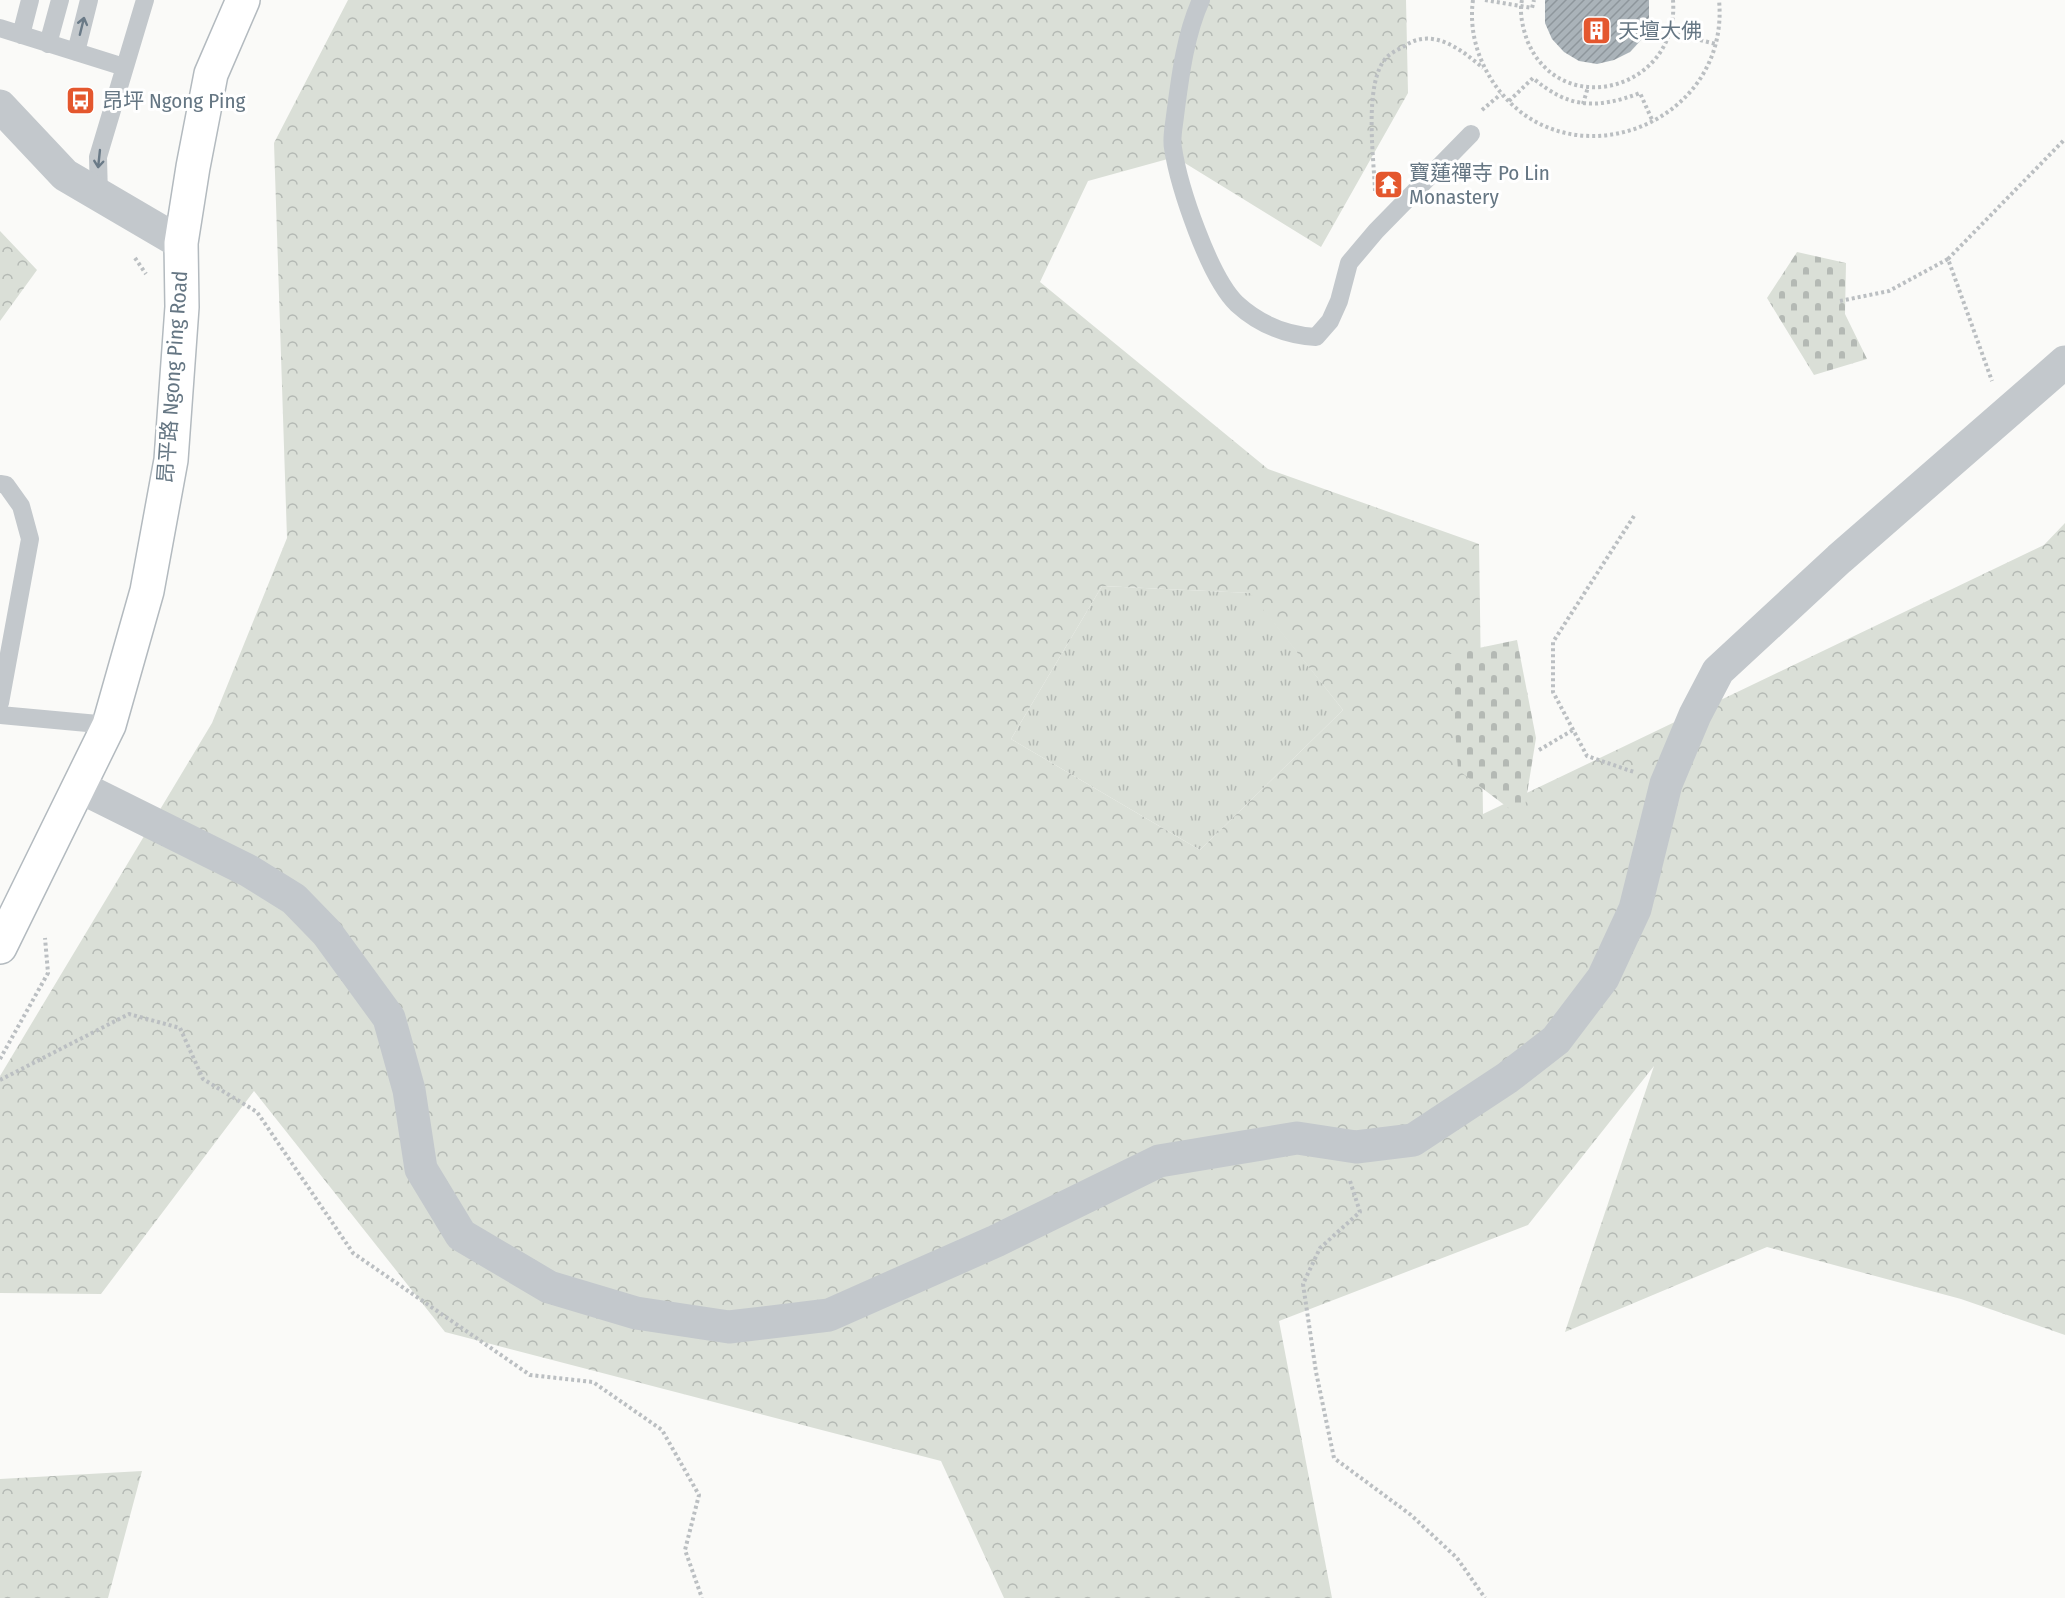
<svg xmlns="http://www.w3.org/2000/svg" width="2065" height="1598" viewBox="0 0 2065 1598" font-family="'Fira Sans Condensed','Noto Sans TC',sans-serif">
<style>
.grass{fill:url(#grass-tufts)}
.forest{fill:url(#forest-crowns);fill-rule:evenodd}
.cemetery{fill:url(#cemetery-stones)}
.building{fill:url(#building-hatch)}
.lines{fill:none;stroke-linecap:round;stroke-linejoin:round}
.secondary-casing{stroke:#b3babf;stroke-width:36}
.path{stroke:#bbbfc2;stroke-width:4;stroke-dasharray:3 3;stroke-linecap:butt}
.service{stroke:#c3c8cc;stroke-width:18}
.minor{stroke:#c3c8cc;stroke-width:33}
.secondary{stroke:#fff;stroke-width:33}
.oneway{stroke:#6a7a87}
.labels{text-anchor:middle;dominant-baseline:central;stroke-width:6;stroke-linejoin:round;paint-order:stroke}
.poi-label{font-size:21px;fill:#657683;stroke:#fff;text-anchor:start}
.street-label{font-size:21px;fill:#657683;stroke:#fff}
</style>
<defs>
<pattern id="grass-tufts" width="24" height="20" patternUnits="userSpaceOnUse" patternTransform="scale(1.5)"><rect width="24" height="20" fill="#dadfd7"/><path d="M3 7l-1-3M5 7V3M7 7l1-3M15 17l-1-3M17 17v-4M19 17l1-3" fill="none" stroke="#b4b9b4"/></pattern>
<pattern id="forest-crowns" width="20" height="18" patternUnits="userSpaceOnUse" patternTransform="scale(1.5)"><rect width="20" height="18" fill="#dadfd7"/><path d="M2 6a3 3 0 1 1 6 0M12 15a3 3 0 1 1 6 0" fill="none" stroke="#b4b9b4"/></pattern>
<pattern id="cemetery-stones" width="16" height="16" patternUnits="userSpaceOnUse" patternTransform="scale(1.5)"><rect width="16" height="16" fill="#dadfd7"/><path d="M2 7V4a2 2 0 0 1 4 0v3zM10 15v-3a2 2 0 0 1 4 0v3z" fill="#b4b9b4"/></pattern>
<pattern id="building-hatch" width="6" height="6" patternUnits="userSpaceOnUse" patternTransform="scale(1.5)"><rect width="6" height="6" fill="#aab3b9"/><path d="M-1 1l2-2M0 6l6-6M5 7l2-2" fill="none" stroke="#8e969c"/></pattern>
</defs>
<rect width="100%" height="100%" fill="#fafaf8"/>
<!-- grass -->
<path class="grass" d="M1102,586L1251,593L1343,710L1200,850L1011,739Z"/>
<!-- forest -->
<path class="forest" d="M348,0H1406L1408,93L1321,247L1175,157L1088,181L1040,282L1268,469L1479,544L1483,814L2044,545L2065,523V1335L1961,1299L1767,1247L1565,1332L1654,1066L1528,1225L1279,1321L1332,1598H1004L941,1461L445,1332L254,1091L101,1294L0,1293V1076L212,723L287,538L274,143ZM1102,586L1250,593L1343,710L1200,850L1011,739Z
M0,231L37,270L0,321Z
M142,1471L108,1598H0V1479Z"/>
<!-- cemetery -->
<path class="cemetery" d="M1797,252L1846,263L1845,314L1867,359L1814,375L1767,298Z
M1517,640L1536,738L1523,819L1458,770L1450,654Z"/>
<!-- building -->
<path class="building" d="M1545,0H1649V23L1642,39L1630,52L1614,60L1597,64L1579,61L1564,52L1552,39L1545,23Z"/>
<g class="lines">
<defs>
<path id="secondary" d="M0,947L109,725L147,591L171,460L182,307L181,243L193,167L211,74L243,0"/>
</defs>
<!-- secondary casing -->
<use href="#secondary" class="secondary-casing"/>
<!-- path -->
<path class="path" d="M1473,0C1469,29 1477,58 1493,82C1564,188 1731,126 1719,0
M1485,0L1532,8L1534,0
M1522,0C1519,13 1523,28 1527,40C1560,122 1680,90 1673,0
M1671,33L1716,44
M1509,101L1533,78C1569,109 1597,109 1640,93L1653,122
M1583,104L1588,87
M1482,110L1501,94
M1375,191C1374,159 1363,81 1387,57C1392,52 1400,49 1406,45C1434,27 1463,51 1483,68
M135,258L146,274
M1948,259L2065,139
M1840,301L1889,291L1948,259L1992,381
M1634,516L1553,642V692L1587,756L1634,772
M1539,750L1573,730
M0,1059L48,973L45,938
M0,1080L129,1014L180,1028L203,1079L257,1112L353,1253L530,1375L593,1382L662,1430L699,1495L685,1550L702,1598
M1350,1181L1360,1212L1320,1248L1303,1284L1316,1372L1334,1458L1411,1515L1457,1558L1485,1598"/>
<!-- service -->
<path class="service" d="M1201,0C1185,35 1180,78 1175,116C1174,126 1171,138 1173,148C1179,187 1209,277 1237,304C1260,325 1285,335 1316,337L1330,321L1339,301L1349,263L1376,231L1471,134
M0,28L124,67
M21,35L30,0
M48,44L60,0
M76,52L89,0
M99,197L98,157L145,0
M0,484L6,485L21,506L30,539L0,703
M0,715L109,725"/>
<!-- minor -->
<path class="minor" d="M0,106L65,175L181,243
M80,787L249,871L294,899L327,933L389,1018L409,1090L421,1169L461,1235L549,1287L636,1313L729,1327L829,1315L996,1241L1159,1161L1297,1138L1356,1147L1413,1140L1507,1078L1556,1040L1603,978L1635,909L1666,784L1695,715L1718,671L1839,559L2065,362"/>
<!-- secondary -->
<use href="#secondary" class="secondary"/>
</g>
<!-- one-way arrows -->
<defs><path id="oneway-shaft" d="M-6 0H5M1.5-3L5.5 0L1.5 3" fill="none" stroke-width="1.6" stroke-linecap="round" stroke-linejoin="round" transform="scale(1.5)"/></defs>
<g class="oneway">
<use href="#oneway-shaft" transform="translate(82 26) rotate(-76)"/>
<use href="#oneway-shaft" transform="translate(99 159) rotate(96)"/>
</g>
<!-- icons -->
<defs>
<symbol id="building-square" viewBox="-11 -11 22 22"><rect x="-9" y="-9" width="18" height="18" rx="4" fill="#e4572e" stroke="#fff"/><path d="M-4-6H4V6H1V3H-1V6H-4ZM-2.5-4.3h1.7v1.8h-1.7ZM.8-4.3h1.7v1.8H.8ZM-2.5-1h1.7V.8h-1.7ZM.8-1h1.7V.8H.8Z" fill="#fff"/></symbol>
<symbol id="bus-square" viewBox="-11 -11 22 22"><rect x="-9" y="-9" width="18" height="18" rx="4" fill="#e4572e" stroke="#fff"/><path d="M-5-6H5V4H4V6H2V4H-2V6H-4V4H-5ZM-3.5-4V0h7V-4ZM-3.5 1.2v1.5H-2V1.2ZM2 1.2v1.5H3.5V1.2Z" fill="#fff"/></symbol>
<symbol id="temple-square" viewBox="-11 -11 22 22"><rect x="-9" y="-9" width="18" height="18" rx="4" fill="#e4572e" stroke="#fff"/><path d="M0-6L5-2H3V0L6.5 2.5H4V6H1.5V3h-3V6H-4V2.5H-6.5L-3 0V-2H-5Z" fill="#fff"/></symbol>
</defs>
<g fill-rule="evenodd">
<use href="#building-square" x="1580" y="14" width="33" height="33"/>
<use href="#bus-square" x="64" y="84" width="33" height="33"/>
<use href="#temple-square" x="1372" y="168" width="33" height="33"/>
</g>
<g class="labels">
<!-- poi labels -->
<g class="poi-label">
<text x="1618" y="31">天壇大佛</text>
<text x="102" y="101">昂坪 Ngong Ping</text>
<text x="1409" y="173">寶蓮禪寺 Po Lin<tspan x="1409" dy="24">Monastery</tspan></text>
</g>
<!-- street labels -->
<g class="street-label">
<text transform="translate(173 377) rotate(-86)">昂平路 Ngong Ping Road</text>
</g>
</g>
</svg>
